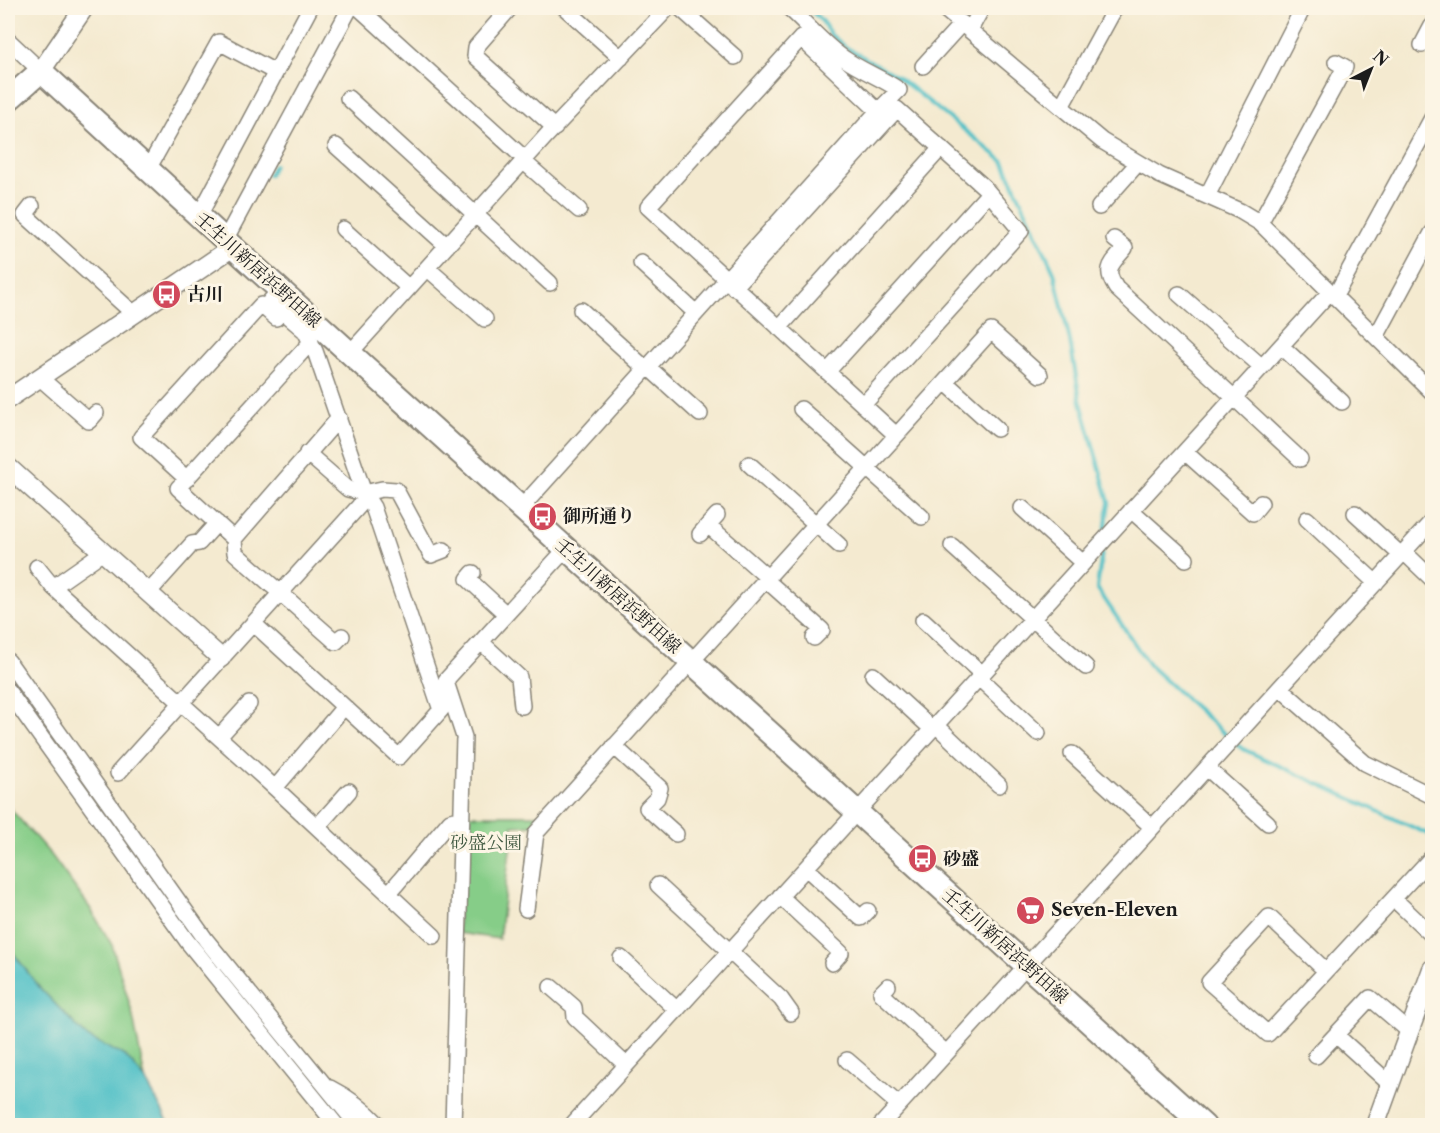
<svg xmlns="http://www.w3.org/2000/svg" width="1440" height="1133" viewBox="0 0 1440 1133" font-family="'Libre Caslon Text','Noto Serif JP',serif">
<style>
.green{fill:#86cd88;stroke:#517452;stroke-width:1.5}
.water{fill:#53c1c7;stroke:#386e72;stroke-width:1.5}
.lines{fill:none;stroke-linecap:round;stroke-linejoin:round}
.stream{stroke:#53c1c7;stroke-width:4}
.minor-casing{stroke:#888376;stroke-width:18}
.tertiary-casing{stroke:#888376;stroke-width:21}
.primary-casing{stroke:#888376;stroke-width:26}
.minor{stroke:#fff;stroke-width:15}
.tertiary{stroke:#fff;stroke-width:18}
.primary{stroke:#fff;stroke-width:22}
.labels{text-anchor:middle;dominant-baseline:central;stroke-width:6;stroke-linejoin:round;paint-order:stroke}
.street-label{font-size:18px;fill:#1c1c1c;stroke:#fcf5e5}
.poi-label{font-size:18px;font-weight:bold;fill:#1c1c1c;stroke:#fcf5e5;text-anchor:start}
.park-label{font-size:18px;fill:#415a42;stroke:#fcf5e5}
</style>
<rect width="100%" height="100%" fill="#fcf5e5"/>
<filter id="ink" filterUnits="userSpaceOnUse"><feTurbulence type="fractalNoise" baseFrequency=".0167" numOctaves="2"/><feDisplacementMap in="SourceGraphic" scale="12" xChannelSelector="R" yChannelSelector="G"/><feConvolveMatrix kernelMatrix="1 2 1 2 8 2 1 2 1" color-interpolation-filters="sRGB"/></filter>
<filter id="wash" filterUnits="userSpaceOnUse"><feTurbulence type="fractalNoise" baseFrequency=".008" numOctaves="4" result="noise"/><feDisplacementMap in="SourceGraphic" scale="24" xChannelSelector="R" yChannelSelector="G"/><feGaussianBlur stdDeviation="1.35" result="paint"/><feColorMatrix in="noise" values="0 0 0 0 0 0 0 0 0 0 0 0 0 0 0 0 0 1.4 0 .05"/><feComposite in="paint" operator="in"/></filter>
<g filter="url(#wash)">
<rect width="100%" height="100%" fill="#f4ead0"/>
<!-- green -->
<path class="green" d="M8,806L52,856L90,908L112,945L132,1012L145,1079L125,1056L87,1037L38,986L8,946Z
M461,815H538L537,825L513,826L499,939L458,933Z"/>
<!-- water -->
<path class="water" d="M8,946L38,986L87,1037L125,1056L145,1079L170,1125H8Z"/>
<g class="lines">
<!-- stream -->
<path class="stream" d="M808,8L822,21L831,35L847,48L898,77L1003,161L1054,272L1070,341L1080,399L1109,502L1105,532
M269,175L274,165
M1102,552L1097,588L1149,665L1229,738
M1235,743L1245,750L1432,836"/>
</g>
</g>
<g filter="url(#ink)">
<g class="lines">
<defs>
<path id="minor" d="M359,8L525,159
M510,8L476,47L475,56L555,128
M565,8L621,58
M680,8L735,57
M943,8L1102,141L1159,175L1240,211L1260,223L1432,392
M970,30L982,8
M8,40L41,71
M1422,45L1432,26
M923,66L962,23
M348,98L550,283
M1061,107L1115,8
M878,111L801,38L648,207L896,435
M336,146L447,246
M523,161L579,210
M148,169L219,42L275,72
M1207,196L1303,8
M32,206L25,215L133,313
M1099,207L1138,163
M199,216L310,8
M1260,223L1345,67L1336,62
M343,229L409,288
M1114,239L1125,248C1112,264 1103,268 1116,288L1300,459
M225,240L350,8
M641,263L696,313
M427,268L485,319
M734,288L897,109L984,187L1021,231L863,405
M1179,294L1262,367
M1335,296L1432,118
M581,310L646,369
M779,328L941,148
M1376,337L1432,233
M311,342L178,488L234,539L235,553L336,642L342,636
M1281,346L1342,402
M350,353L547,135L668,8
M648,367L700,414
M827,372L989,193
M39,377L89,421L96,413
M945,382L997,429
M801,409L922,517
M1185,452L1253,513L1261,503
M307,453L348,489L364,493L382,489L396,490L431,555L444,550
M749,464L839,545
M187,479L141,437L261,305L276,318
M521,508L878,111L899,90C882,78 862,71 845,59C824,45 808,25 789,8
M1022,508L1083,563
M1131,510L1186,559
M1355,513L1401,555
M1307,519L1376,583
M708,525L767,577
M700,534L717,515
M234,539L339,418
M952,546L1086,667
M1404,552L1432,579
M37,567L53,587L275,788L434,936
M473,573L468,579L506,614
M765,579L822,630L814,638
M53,587L103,552
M148,593L192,544L199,543L217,523
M923,620L982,674
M253,623L399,757L441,710L373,507L364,493L315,351L305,331L270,301L280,290
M481,642L519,677L522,706
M8,661L206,940L358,1126
M873,675L932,729
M979,678L1038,733
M447,685L464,737L453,1126
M438,688L447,685L446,680L566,549
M1280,688L1365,763L1432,796
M8,691L187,941L337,1126
M936,725L999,785
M219,737L249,704
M614,746L660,788L657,798L647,808L676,834
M1072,754L1152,827
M1207,768L1268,823
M118,773L360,505L364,493
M275,788L344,707
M317,827L349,791
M806,868L861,918L868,911
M658,885L781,999L791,1013
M389,893L450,821L461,819
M780,896L841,953L832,963
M1394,899L1432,935
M526,909L536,833L991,331L1040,375
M621,958L677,1010
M1326,971L1269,917L1209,982L1268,1034L1432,857
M888,986L881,993L946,1053
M551,987L574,1007L575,1017L626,1065
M1336,1035L1390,1084
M1316,1056L1370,998L1410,1032
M847,1060L899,1105
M330,1088C350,1098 365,1110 380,1126
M571,1126L1330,292
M880,1126L1432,521"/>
<path id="tertiary" d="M41,71L84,8
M8,399L233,247
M8,467L221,658
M1375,1126L1432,969"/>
<path id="primary" d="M8,100L41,71L225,240L1204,1126"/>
</defs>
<!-- minor casing -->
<use href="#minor" class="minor-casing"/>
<!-- tertiary casing -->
<use href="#tertiary" class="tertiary-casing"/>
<!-- primary casing -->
<use href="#primary" class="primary-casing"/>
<!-- minor -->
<use href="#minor" class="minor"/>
<!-- tertiary -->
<use href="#tertiary" class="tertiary"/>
<!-- primary -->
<use href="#primary" class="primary"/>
</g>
</g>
<!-- icons -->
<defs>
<symbol id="bus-disc" viewBox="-11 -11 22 22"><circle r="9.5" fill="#d1495b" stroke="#fcf5e5"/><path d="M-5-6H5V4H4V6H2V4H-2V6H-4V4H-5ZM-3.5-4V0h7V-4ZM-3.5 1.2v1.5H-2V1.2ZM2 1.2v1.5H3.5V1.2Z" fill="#fff"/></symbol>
<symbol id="supermarket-disc" viewBox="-11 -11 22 22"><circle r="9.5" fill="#d1495b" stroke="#fcf5e5"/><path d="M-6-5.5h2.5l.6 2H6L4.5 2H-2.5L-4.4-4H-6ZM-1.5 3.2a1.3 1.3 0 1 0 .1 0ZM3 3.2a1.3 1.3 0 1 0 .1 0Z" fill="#fff"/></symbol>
</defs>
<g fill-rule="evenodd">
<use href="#bus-disc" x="150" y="278" width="33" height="33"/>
<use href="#bus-disc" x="526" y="500" width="33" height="33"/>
<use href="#bus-disc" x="906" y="842" width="33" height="33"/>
<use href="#supermarket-disc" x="1014" y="894" width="33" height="33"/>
</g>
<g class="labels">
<!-- street labels -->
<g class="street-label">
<text transform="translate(258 270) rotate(42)">壬生川新居浜野田線</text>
<text transform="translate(618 596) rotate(42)">壬生川新居浜野田線</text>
<text transform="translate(1005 946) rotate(42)">壬生川新居浜野田線</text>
</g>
<!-- poi labels -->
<g class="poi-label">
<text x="187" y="294">古川</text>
<text x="563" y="516">御所通り</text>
<text x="943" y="859">砂盛</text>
<text x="1051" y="910">Seven-Eleven</text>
</g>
<!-- park labels -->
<g class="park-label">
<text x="486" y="843">砂盛公園</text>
</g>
</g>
<!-- margin -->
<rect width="1440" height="1133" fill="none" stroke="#fcf5e5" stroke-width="30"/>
<!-- north arrow -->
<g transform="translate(1371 69) rotate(42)" stroke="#fcf5e5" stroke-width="4.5" paint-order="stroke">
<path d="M0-4.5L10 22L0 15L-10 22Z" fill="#1c1c1c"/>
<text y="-9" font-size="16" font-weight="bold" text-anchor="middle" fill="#1c1c1c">N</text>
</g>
</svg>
